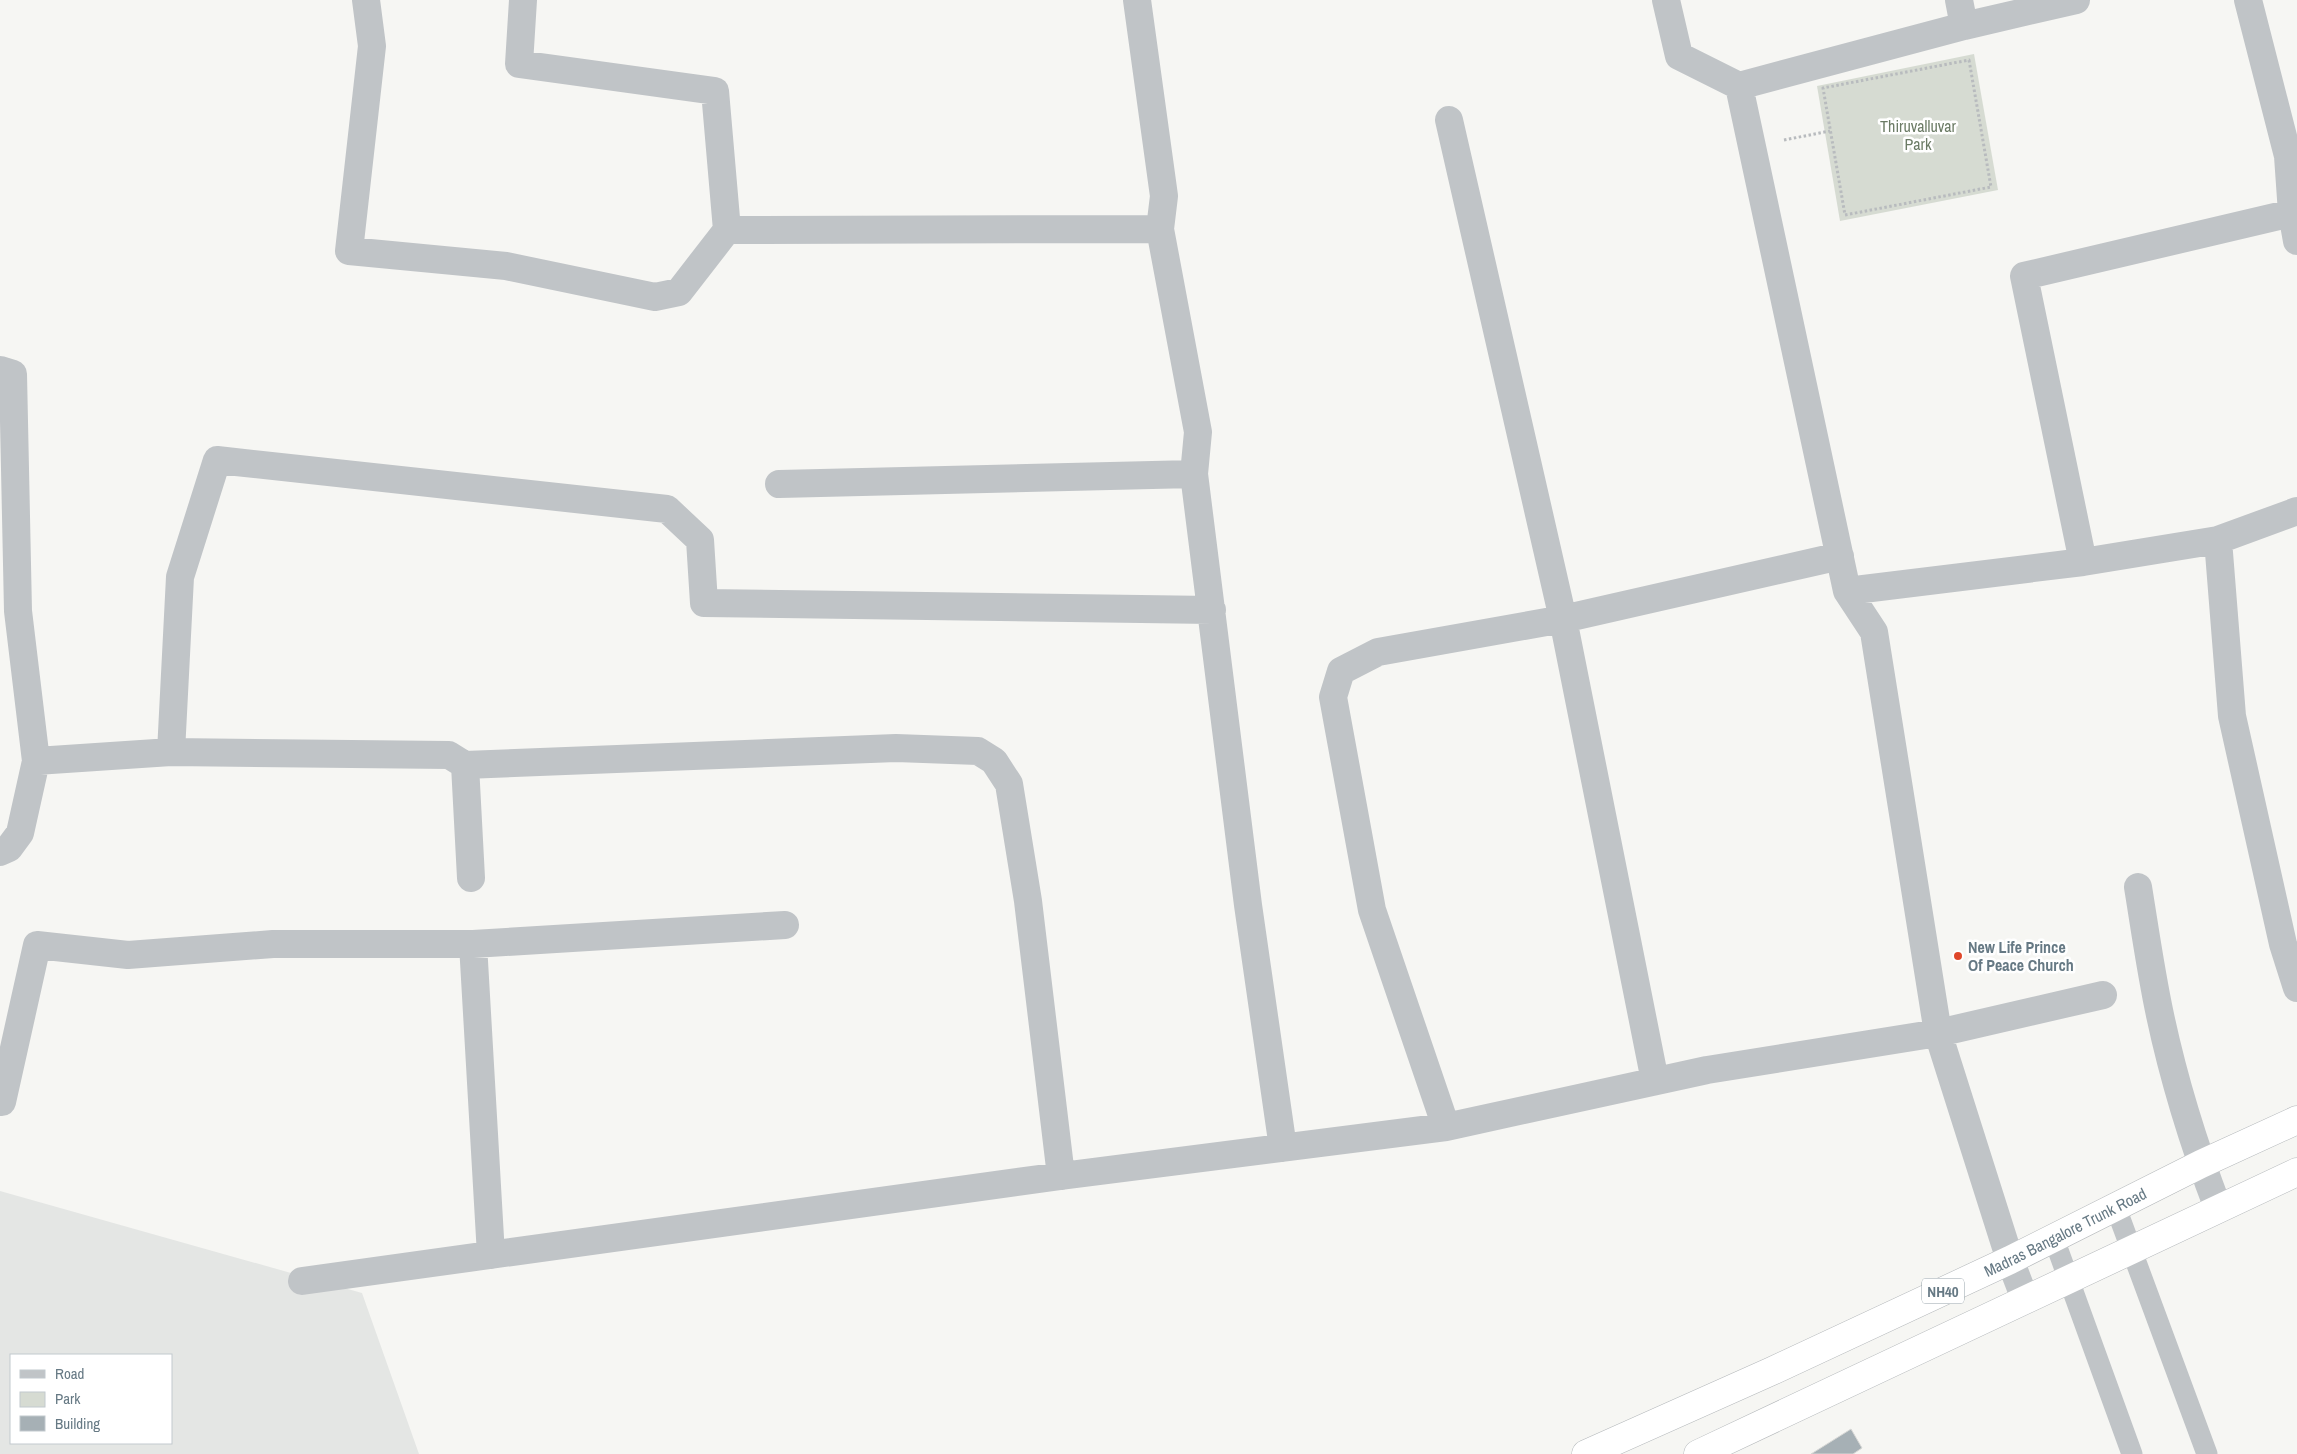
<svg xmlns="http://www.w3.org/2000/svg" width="2297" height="1454" viewBox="0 0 2297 1454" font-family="'Archivo Narrow',sans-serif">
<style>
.built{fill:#e4e6e4;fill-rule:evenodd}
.green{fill:#d6dbd2}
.building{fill:#a6b0b5;stroke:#d8d8d6}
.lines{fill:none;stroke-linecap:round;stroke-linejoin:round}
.highway-casing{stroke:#b3b7ba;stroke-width:29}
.path{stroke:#b8bbbe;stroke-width:3;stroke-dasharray:2.5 2.5;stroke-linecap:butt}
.lane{stroke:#c0c4c7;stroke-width:21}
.street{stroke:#c0c4c7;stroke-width:28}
.highway{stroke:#fff;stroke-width:28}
.poi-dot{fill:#df472a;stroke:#fff;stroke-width:2}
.labels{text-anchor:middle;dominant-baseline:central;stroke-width:5;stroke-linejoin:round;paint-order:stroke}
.shield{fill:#fff;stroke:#94a1a9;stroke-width:1}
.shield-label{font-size:15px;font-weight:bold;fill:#667984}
.park-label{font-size:16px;fill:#6b7b65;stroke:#fff}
.poi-label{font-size:16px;font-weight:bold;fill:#667984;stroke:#fff;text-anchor:start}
.street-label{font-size:16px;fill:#667984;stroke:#fff}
</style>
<rect width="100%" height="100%" fill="#f6f6f3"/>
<!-- built -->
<path class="built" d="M0,1191L362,1293L419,1454H0ZM11,1355H171V1443H11Z"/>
<!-- green -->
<path class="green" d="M1974,54L1998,190L1840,221L1817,86Z"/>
<!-- building -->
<path class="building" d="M1851,1429L1862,1448L1853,1454H1811Z"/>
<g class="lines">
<defs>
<g id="highway">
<path id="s1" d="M1586,1454L1772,1371L2010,1260L2201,1164L2297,1120"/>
<path d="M1698,1454L2297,1172"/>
</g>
</defs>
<!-- highway casing -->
<use href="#highway" class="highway-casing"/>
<!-- path -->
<path class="path" d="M1969,60L1991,187L1845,215L1823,88Z
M1784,140L1830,131"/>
<!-- lane -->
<path class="lane" d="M2116,1208L2207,1454
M2054,1239L2132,1454"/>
<!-- street -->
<path class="street" d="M366,0L372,46L349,251L506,266L655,297L679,292L727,230L715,91L519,64L523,0
M1137,0L1164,196L1160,229L1198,432L1194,474L1248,905L1283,1148
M1666,0L1679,56L1739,86L1847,591L1874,632L1938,1033L2010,1260L2025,1299
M1959,0L1964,26
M2248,0L2288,156L2292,213L2297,241
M1739,86L1964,26L2076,0
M1449,120L1563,619L1655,1081
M727,230L1160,229
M0,370L13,374L18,611L36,761L20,833L9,848L0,852
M779,484L1194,474
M2218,540L2232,716L2283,944L2297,988
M2083,562L2024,276L2292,213
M1847,591L2083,562L2218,540L2297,511
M171,752L180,577L217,460L667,509L700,540L704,603L1212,610
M36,761L171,752L449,755L465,765L896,748L978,751L994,761L1009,784L1028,901L1061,1176
M465,765L471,878
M2138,887C2145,930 2151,973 2160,1015C2174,1081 2194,1145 2218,1208
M473,944L491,1255
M0,1102H2L37,945L128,955L273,944H473L785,925
M1446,1127L1372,910L1333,697L1341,671L1378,652L1563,619L1840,556
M302,1281L1061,1176L1446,1127L1707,1070L1938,1033L2103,995"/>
<!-- highway -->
<use href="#highway" class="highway"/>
</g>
<!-- markers -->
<circle class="poi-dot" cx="1958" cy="956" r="5"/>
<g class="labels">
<!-- shield labels -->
<rect class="shield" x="1922" y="1278.5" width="42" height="25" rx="4"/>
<g class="shield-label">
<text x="1943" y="1291">NH40</text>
</g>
<!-- park labels -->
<g class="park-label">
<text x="1918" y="126">Thiruvalluvar<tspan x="1918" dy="18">Park</tspan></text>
</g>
<!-- poi labels -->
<g class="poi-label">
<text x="1968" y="947">New Life Prince<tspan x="1968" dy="18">Of Peace Church</tspan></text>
</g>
<!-- street labels -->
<g class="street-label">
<text stroke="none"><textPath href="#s1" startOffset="528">Madras Bangalore Trunk Road</textPath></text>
</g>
</g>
<!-- legend -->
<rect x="10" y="1354" width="162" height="90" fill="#ffffff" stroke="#c2c9ce"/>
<rect x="20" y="1370" width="25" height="8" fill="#c0c4c7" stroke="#c2c9ce"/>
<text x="55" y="1379" font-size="15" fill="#667984">Road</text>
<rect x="20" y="1392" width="25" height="15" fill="#d6dbd2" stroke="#c2c9ce"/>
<text x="55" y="1404" font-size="15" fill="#667984">Park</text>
<rect x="20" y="1416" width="25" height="15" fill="#a6b0b5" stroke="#c2c9ce"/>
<text x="55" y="1429" font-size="15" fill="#667984">Building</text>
</svg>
